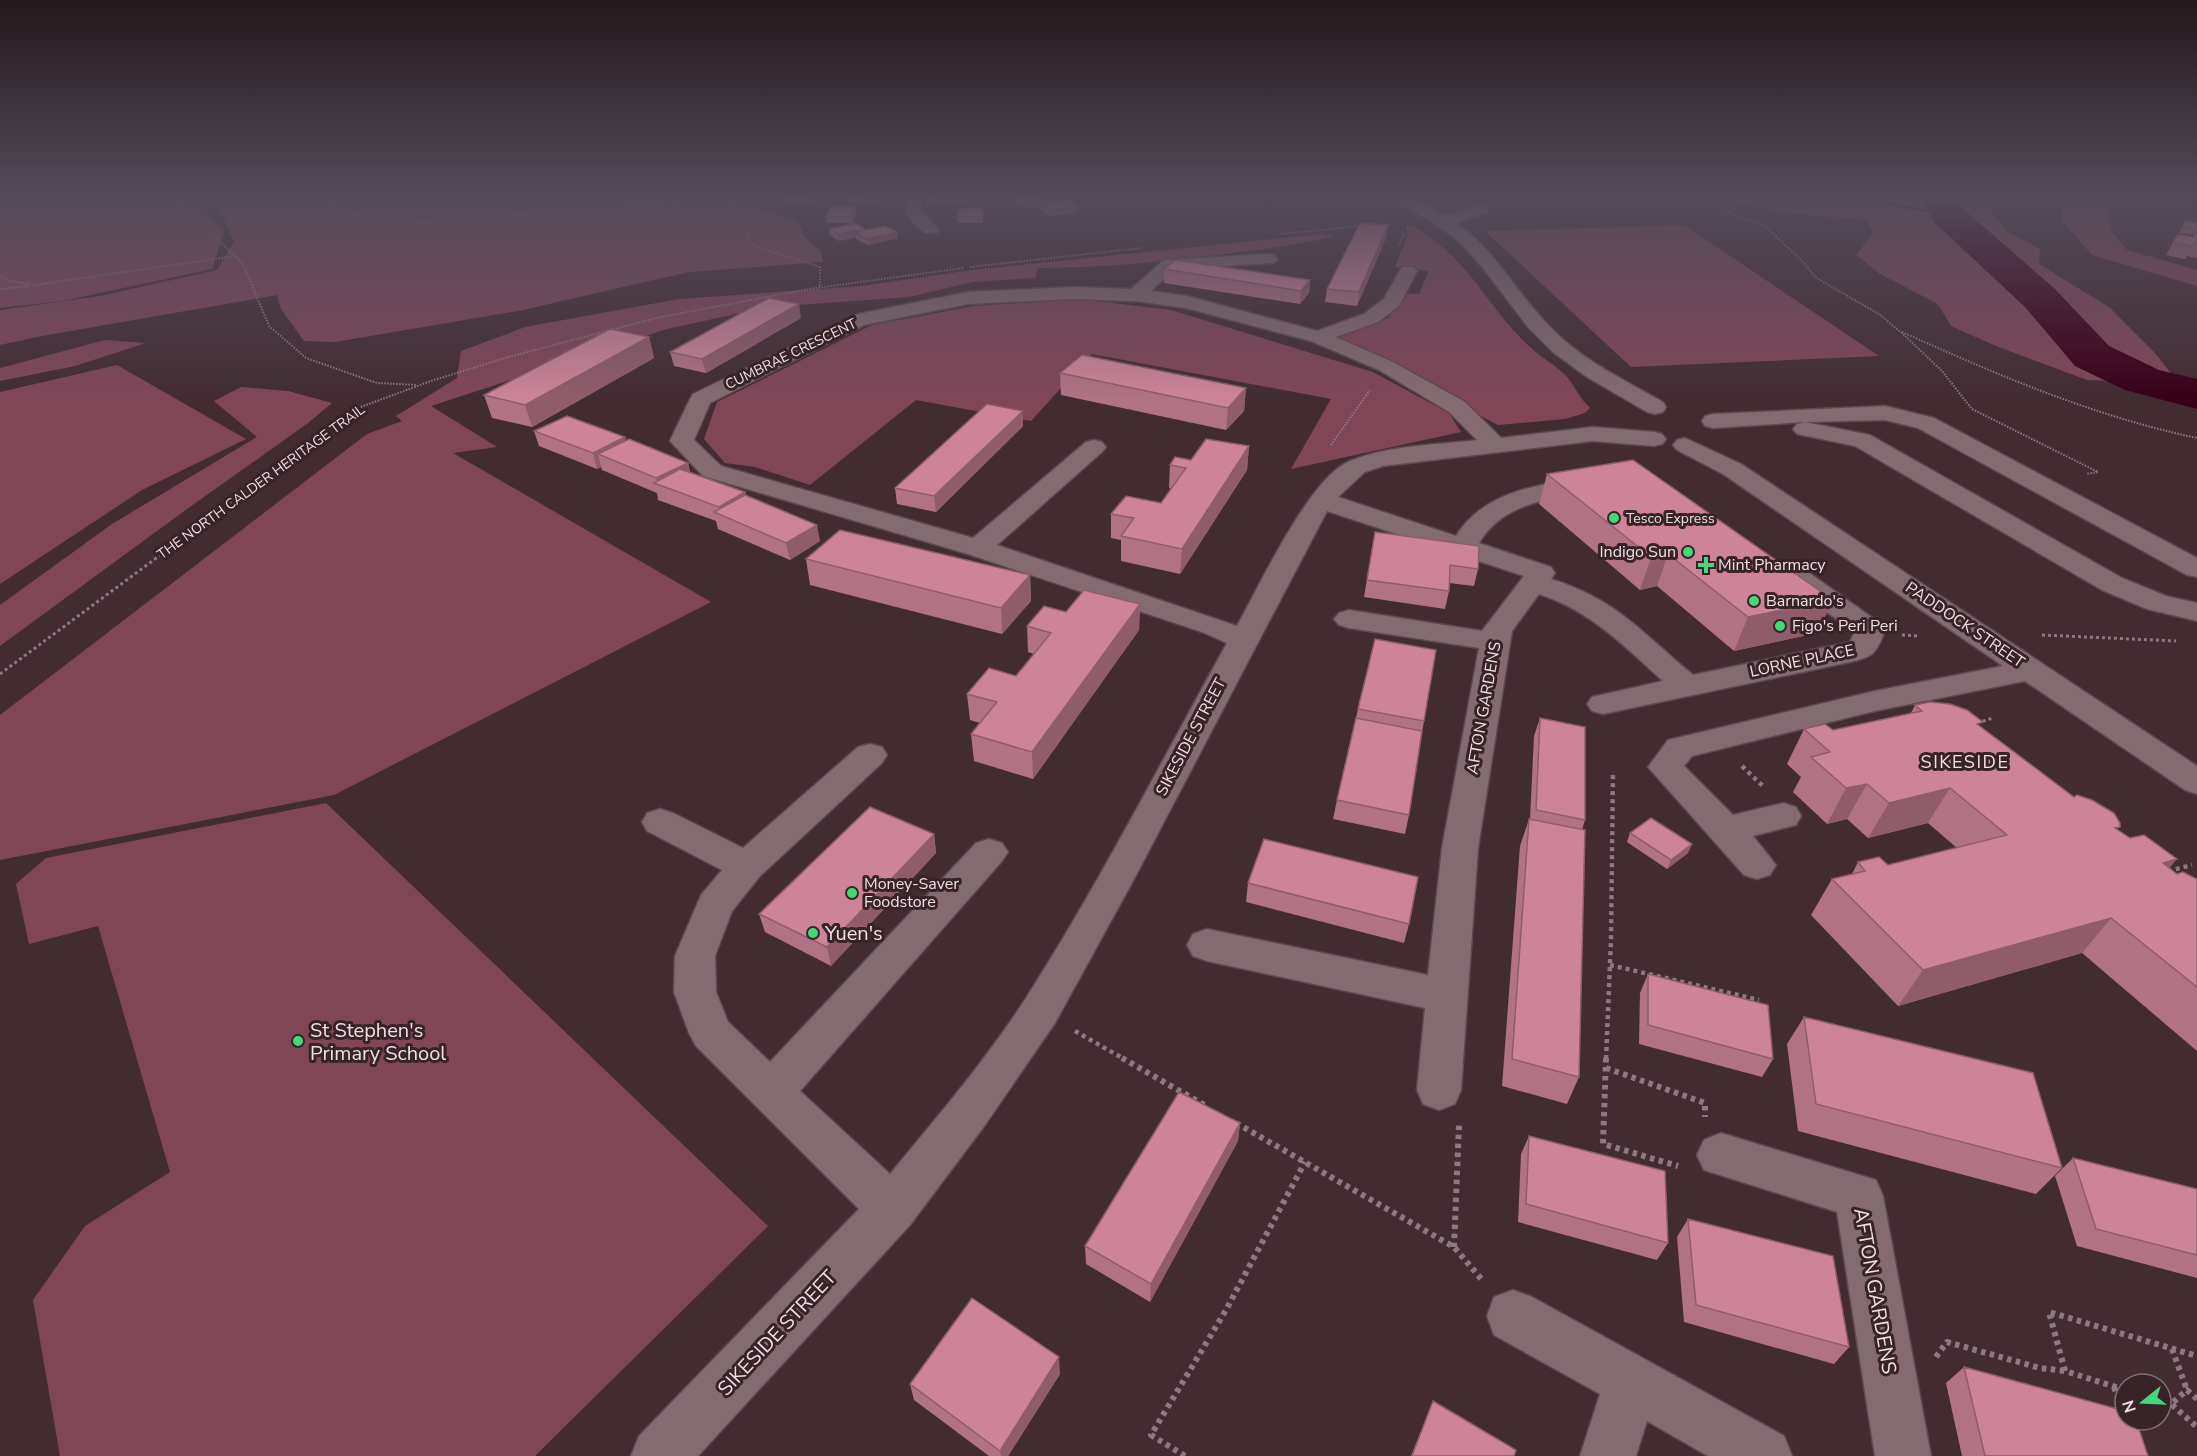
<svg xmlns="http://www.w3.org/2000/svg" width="2197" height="1456" viewBox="0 0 2197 1456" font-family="'Nunito Sans',sans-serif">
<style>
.green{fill:#804658}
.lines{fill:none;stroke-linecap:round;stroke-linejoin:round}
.stream{fill:#390018;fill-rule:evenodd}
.river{fill:#390018;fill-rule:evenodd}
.minor-casing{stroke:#5c494f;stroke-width:3}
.path-far3{stroke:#8d7a80;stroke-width:2;stroke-dasharray:1.5 1.5;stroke-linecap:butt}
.path-far2{stroke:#8d7a80;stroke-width:3;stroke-dasharray:3 3;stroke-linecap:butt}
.path-far1{stroke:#8d7a80;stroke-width:4.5;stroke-dasharray:4 4;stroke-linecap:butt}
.path{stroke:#8d7a80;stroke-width:6;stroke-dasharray:4.5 4.5;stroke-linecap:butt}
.minor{fill:#846b71;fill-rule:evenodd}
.wall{fill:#b07284}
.shaded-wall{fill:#905c6b}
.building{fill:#cd8499;stroke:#905c6b;stroke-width:1.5}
.poi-dot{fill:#45d77a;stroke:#372328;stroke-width:2}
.labels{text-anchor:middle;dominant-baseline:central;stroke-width:6;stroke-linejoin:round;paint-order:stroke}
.far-street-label{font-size:14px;fill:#efe0e4;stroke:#372328}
.far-poi-label{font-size:14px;fill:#efe0e4;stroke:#372328;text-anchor:start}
.poi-label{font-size:16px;fill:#efe0e4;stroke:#372328;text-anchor:start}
.street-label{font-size:16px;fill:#efe0e4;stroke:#372328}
.neighbourhood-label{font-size:18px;letter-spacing:1.5px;fill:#efe0e4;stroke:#372328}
.near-poi-label{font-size:20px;fill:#efe0e4;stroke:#372328;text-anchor:start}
.near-street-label{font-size:20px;fill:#efe0e4;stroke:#372328}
</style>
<rect width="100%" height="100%" fill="#422c32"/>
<!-- green -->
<path class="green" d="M0,195H191L224,231L212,269L63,301L0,308Z
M206,195H754L746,204L798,222L804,236L821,252L823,262L689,272L518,311L335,342L304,341L281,309L277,295L42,336L0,345V310L100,296L217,270L234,242L221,212Z
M1716,195H1979L2008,232L2040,249L2039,264L2109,307L2155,353L2174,377L2117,381L2087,380L1996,346L1951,326L1938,304L1880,274L1856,255L1874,232L1865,219C1815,216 1763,213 1716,195Z
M2068,195H2126L2106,213L2112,232L2127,250L2197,270V286L2092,255L2063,222L2062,202Z
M1406,225L1412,226C1469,257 1485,305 1529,346C1541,358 1558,366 1568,378C1576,389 1580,398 1590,408L1585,413L1565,419L1498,425L1338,343L1336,336L1388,318L1406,294H1419L1429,271L1395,267L1408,235Z
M1684,225L1879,356L1631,367L1485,231Z
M1321,234L1335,236C1296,246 1257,250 1217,255C1157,262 1098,268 1038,268L1035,278L973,282L909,297L768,307L667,329L431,406L497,447L453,453L711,602L334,795L0,860V715L367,434L402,421L396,416L457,378L461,351L525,327L679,299L861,286L972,270Z
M1079,299L1171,310L1373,372L1449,413L1461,432L1291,469L1331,399L1092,354L1031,421L916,400L810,485L755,467L725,463L704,439L717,402L872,325L974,306Z
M105,340L146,343L75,366L0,381V368Z
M117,365L246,439L142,490L0,584V392Z
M241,387L288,391L332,403L308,423L187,509L0,646V605L112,524L257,437L214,401Z
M326,803L768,1226L535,1456H60L33,1300L85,1226L170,1172L98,926L29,944L16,884L46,858Z"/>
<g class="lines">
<!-- stream -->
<path class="stream" d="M1842,195H1854L1951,215L1948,217Z"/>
<!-- river -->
<path class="river" d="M1918,195H1953L1961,207L2055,289L2109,346L2159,370L2197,379V409L2125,390L2075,366L2025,307L1935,223Z"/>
<defs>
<path id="minor" d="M906,195H922L921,212L939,229L937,233H925C909,218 905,218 906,195Z
M1385,195H1406L1445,216L1481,205L1487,207L1489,210L1487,213L1456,223C1497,251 1519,298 1555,332C1586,362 1626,381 1663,402L1666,407L1663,412L1655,414L1647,412L1587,377L1554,353L1528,327L1483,268L1459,241L1433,222Z
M1268,254L1274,255L1277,259L1274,263L1175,269L1151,291L1187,296L1317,331L1364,314L1384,299L1402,267H1414L1417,271L1399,306L1378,322L1336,337L1393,362L1465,402L1501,438L1593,427L1654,432L1662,434L1666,439L1662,444L1654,446L1593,441L1383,466L1365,472L1338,497L1456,536C1479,500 1517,489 1557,482C1569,479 1581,476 1594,479L1597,484L1594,489C1551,500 1504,501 1479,543L1551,567L1555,573L1551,579C1618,600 1642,633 1693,675L1850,642L1854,633L1853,631L1785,582L1781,576L1785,570L1795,568L1805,570L1874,619L1884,633C1876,654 1872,657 1850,662L1603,714L1592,711L1587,704L1592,697L1663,681C1624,646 1591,611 1539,594L1512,631L1478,848L1461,1090L1455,1104L1439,1110L1423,1104L1417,1090L1425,1008L1207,961L1193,956L1187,945L1193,934L1207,929L1428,975L1442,848L1479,648L1349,628L1339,625L1334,619L1339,613L1349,610L1482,631L1524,576L1327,511L1134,879L1055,1023L985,1125L910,1225L698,1456H631L639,1436L859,1209L696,1046L689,1033L674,992L675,956L701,895L722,870L647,831L642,822L647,813L660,809L673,813L743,848L858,747L870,744L882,747L887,755L882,763L760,876L732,911L715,956L716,992L728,1022L770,1062L976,843L989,839L1002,843L1008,852L1002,861L800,1091L890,1174C937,1117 986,1060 1026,998C1099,884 1161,762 1227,643L1202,632L968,554L703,476L670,441L690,399L693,394L858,314L968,292L1073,287L1131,289L1164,260ZM1073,299L1136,301L1186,308L1311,341L1379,370L1449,412L1477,440C1436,445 1389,445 1350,461C1309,478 1260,585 1237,626L997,545L1102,452L1106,447L1102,442L1094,440L1086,442L973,538L721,466L694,440L710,403L864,325L968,304Z
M1885,406L1934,418L2197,558V577L2187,575L1918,428L1885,420L1805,422L1870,435L2122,578L2166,596L2197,603V621L2147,609L2102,590L1855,446L1797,434L1793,429L1797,424L1805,422L1713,428L1705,426L1702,421L1705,416L1713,414Z
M1685,438L1741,464L2197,766V794L2185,790L2025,681L1875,711L1692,756L1684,766L1733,815L1783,803L1796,807L1801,816L1796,825L1753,836L1776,865L1770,875L1757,879L1744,875L1648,767L1668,740L1875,691L2003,666L1723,474L1677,450L1673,445L1677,440Z
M1721,1133L1876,1180L1883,1196L1931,1456H1875L1837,1212L1704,1170L1697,1155L1704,1140Z
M1513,1290L1532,1297L1784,1436L1792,1456H1708L1647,1421L1636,1456H1580L1600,1394L1494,1335L1487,1316L1494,1297Z"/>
</defs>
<!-- minor casing -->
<use href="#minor" class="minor-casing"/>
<!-- path-far3 -->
<path class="path-far3" d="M173,195L243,264L269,326L306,358L377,383L417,385
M334,195L337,212L419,222L458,221L560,211L630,208L714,196
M715,195L731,204L754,246L820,267V286
M1665,195L1696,201L1765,226L1803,262L1815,277L1879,314L1903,334L1942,371L1972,409L2098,472L2086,474
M2131,195L2197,198
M1507,200L1545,195
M1280,234L1362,226
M1399,246L1404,234L1402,231
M970,267L1142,248
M0,276L10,281L35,285L235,256
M0,289L29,286
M1902,332C1998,375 2093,416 2197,438
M1331,445L1370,390
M211,517L358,408L431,381L505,358L656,318L809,289L963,268"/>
<!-- path-far2 -->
<path class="path-far2" d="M1902,635L1919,636
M2042,635L2176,641
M0,674L213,516
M1977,723L1993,718"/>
<!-- path-far1 -->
<path class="path-far1" d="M1742,766L1763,786
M2168,871L2192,865
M1610,965L1759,1000
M1075,1031L1124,1059
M1606,1059L1611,940L1613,771"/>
<!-- path -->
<path class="path" d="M1122,1058L1206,1106
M1606,1058L1603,1144L1678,1166
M1606,1068L1705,1103V1117
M1236,1123L1454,1247L1483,1281
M1454,1247L1459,1125
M2172,1349L2187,1390
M1936,1357L1947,1342L2040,1368L2065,1371
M2114,1387L2125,1417
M2125,1390L2065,1371L2049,1312L2197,1356
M2197,1399L2187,1390L2171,1404L2197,1427
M2161,1401L2171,1404
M1185,1456L1151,1435L1226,1310L1305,1162"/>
<!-- minor -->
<use href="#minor" class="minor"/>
</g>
<!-- wall -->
<path class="wall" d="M814,195L811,203H786L785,197Z
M844,195H885L886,201L857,206L844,198Z
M1056,196V201L1077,206V212L1051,216L1041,210V205L1025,208L1016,203V197Z
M983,208V223H958L957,217Z
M856,212L852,223H827L826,217Z
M2185,221L2197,223V258L2187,256L2185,259L2166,255L2178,234L2193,237L2194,235L2179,233Z
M829,229L865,230L898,238L868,245L856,239V237L839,241L830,235Z
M1386,238L1357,306L1325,302L1327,289Z
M1164,269L1310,280L1309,293L1300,304L1164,283Z
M801,318L706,373L674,366L670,352Z
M649,337L654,358L532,427L492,418L484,395Z
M1060,373L1246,388L1244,411L1226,430L1061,395Z
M1023,411V426L936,512L897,504L895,488Z
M534,431L626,441L688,463L690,472L745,492L746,496L820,541L790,560L718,529L716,521L658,500L657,493L602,470L601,467L597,469L539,446Z
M1249,446L1247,470L1180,574L1121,561V540L1111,538V514L1161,503L1171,489L1169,488L1170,465Z
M1547,474L1833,600L1817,633L1734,651L1657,586L1640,590L1539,504Z
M1375,532L1478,569L1474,586L1449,583V591L1445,609L1364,597Z
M806,559L1030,575L1031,601L1002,634L810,585Z
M1140,604L1139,630L1033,779L974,761L971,734L980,723L970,720L967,694L1016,676L1034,654L1028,652L1027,626L1066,612Z
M1915,705L1981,727L2177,874L2197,879V1051L2082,953L1898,1006L1811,915L1832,879L1852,874L1858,862L1888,865L1957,848L1928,823L1868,838L1847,819L1827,824L1793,792L1801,777L1787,764L1804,729L1833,730L1911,713Z
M1358,709L1424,721L1409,815L1405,834L1333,819L1337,800Z
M1540,718L1585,820L1582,830L1579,1077L1567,1104L1502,1086L1520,846L1529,819H1530L1534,736Z
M1630,833L1688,853L1667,869L1627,842Z
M934,834L936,853L831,966L765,932L759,914Z
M1248,883L1409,924L1404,943L1246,902Z
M1648,974L1773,1059L1762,1077L1639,1044L1640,993Z
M1804,1017L2062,1168L2036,1194L1798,1131L1787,1044Z
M1240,1123L1238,1141L1150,1302L1086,1264L1085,1246Z
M1529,1136L1668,1243L1657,1260L1518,1222L1521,1154Z
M2073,1158L2197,1189V1278L2077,1246L2055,1176Z
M1688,1219L1849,1347L1834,1364L1684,1322L1677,1237Z
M1964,1367L2148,1456H1962L1946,1383Z
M1060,1374L1008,1456H989L914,1400L910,1384Z
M1433,1401L1514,1456H1411Z"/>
<!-- shaded-wall -->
<path class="shaded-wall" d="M811,195H814L811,203L810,197Z
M885,195L886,201L857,206L856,200Z
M975,195L976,201L927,206V200Z
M1056,196V202L1041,204V205L1025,208V202Z
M856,206V212L852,223L851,217Z
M1077,206V212L1051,216V210Z
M1388,225L1386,238L1357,306L1359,292Z
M865,229V235L855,232L856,237L839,241L838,234Z
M897,232L898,238L868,245L867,239Z
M1310,280L1309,293L1300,304L1301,291Z
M799,304L801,318L706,373L702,359Z
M649,337L654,358L532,427L525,405Z
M1246,388L1244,411L1226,430L1228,408Z
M1023,411V426L936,512L934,496Z
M625,437L629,453L598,454L601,467L597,469L593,453Z
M1249,446L1247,470L1180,574L1182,549Z
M688,463L691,479L658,485L656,478Z
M745,492L749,508L721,515L719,507Z
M817,525L820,541L790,560L786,543Z
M1668,554L1657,586L1640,590L1651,557Z
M1030,575L1031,601L1002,634L1001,608Z
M1833,600L1817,633L1734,651L1748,617Z
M1140,604L1139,630L1033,779L1032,752Z
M1867,784L1847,819L1827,824L1846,788Z
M1950,788L1928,823L1868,838L1889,803Z
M934,834L936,853L831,966L827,947Z
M1692,844L1688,853L1667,869L1671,860Z
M2177,859L2147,895L2163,863Z
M2111,918L2082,953L1898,1006L1923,970Z
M1240,1123L1238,1141L1150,1302L1151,1284Z
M1059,1357L1060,1374L1008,1456H1001L1000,1451Z"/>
<!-- building -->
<path class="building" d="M786,195H811L810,197H785Z
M848,195H885L856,200Z
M927,195H974L927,200Z
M1024,195H1051L1056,196L1025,202L1016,197Z
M1068,200L1077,206L1051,210L1041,204Z
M831,206H856L851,217H826Z
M983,208L982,217H957L958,209Z
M2185,221L2197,223V229L2183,227Z
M855,223L865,229L838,234L829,229Z
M1360,223L1388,225L1359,292L1327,289Z
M885,226L897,232L867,239L855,232Z
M2196,232H2197V244L2194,243L2192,246L2173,242L2178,234L2193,237Z
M1176,260L1310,280L1301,291L1164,269Z
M769,298L799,304L702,359L670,352Z
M610,329L649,337L525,405L484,395Z
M1082,355L1246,388L1228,408L1060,373Z
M987,404L1023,411L934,496L895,488Z
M567,416L625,437L593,453L534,431Z
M629,439L688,463L656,478L598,454Z
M1206,439L1249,446L1182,549L1121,536L1134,518L1111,514L1126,496L1161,503L1186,468L1170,465L1175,457L1191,460Z
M1633,460L1833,600L1748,617L1668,554L1651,557L1547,474Z
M680,469L745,492L719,507L654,483Z
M745,495L817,525L786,543L714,512Z
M840,530L1030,575L1001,608L806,559Z
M1375,532L1479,546L1478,569L1450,565L1449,591L1367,580Z
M1084,590L1140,604L1032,752L971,734L997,702L967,694L989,668L1016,676L1051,633L1027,626L1044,606L1066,612Z
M1375,639L1436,650L1424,721L1358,709Z
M1930,702L1950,704L1967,710L1983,722L1977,724L2074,797L2077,795L2092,800L2114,813L2120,823V827L2115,828L2130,838L2144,835L2177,859L2163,863L2177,874L2183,872L2197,879V987L2111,918L1923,970L1832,879L1865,871L1858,862L1879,857L1888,865L2007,835L1950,788L1889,803L1867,784L1846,788L1811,757L1830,752L1804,729L1825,724L1833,730L1922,711L1915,705Z
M1356,718L1422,731L1409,815L1337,800Z
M1540,718L1585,727V820L1536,810Z
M870,807L934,834L827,947L759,914Z
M1651,818L1692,844L1671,860L1630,833Z
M1529,819L1585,830L1579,1077L1512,1059Z
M1264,839L1418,877L1409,924L1248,883Z
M1648,974L1768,1005L1773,1059L1648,1025Z
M1804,1017L2033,1073L2062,1168L1816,1104Z
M1179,1092L1240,1123L1151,1284L1085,1246Z
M1529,1136L1665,1171L1668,1243L1526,1204Z
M2073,1158L2197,1189V1255L2096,1229Z
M1688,1219L1833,1256L1849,1347L1696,1305Z
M972,1298L1059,1357L1000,1451L910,1384Z
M1964,1367L2125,1411V1420H2136L2148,1456H1985Z
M1433,1401L1516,1450L1514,1456H1412Z"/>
<!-- sky -->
<linearGradient id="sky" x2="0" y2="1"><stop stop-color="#24181c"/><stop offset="0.49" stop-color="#544b5a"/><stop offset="1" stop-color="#544b5a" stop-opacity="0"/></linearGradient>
<rect width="2197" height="399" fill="url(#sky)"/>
<!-- markers -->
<g class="poi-dot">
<circle cx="1614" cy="518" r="6"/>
<circle cx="1688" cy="552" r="6"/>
<path d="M1703 556h6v6h6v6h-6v6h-6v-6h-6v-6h6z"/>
<circle cx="1754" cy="601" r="6"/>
<circle cx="1780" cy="626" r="6"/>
<circle cx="852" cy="893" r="6"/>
<circle cx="813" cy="933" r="6"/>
<circle cx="298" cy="1041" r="6"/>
</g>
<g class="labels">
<!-- far-street labels -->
<g class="far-street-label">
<text transform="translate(791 354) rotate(-26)">CUMBRAE CRESCENT</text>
<text transform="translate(261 482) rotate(-36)">THE NORTH CALDER HERITAGE TRAIL</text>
</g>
<!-- far-poi labels -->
<g class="far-poi-label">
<text x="1626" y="518">Tesco Express</text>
</g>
<!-- poi labels -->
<g class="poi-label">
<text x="1676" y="552" text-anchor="end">Indigo Sun</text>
<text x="1718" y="565">Mint Pharmacy</text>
<text x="1766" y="601">Barnardo's</text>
<text x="1792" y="626">Figo's Peri Peri</text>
<text x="864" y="884">Money-Saver<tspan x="864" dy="18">Foodstore</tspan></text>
</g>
<!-- street labels -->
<g class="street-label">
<text transform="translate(1965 625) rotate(34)">PADDOCK STREET</text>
<text transform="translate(1802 661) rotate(-12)">LORNE PLACE</text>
<text transform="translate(1484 708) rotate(-80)">AFTON GARDENS</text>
<text transform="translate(1191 737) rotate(-62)">SIKESIDE STREET</text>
</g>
<!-- neighbourhood labels -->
<g class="neighbourhood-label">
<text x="1965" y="762">SIKESIDE</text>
</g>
<!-- near-poi labels -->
<g class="near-poi-label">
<text x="825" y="933">Yuen's</text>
<text x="310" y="1030">St Stephen's<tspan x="310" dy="23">Primary School</tspan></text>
</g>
<!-- near-street labels -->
<g class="near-street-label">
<text transform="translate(1875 1291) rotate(80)">AFTON GARDENS</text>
<text transform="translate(777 1333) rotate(-47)">SIKESIDE STREET</text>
</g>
</g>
<!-- north arrow -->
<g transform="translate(2143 1402) rotate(252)"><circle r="28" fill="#372328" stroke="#816f73" stroke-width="1.5"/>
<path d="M0-4.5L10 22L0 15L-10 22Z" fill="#45d77a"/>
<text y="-9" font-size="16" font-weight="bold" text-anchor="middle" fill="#efe0e4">N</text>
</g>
</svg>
